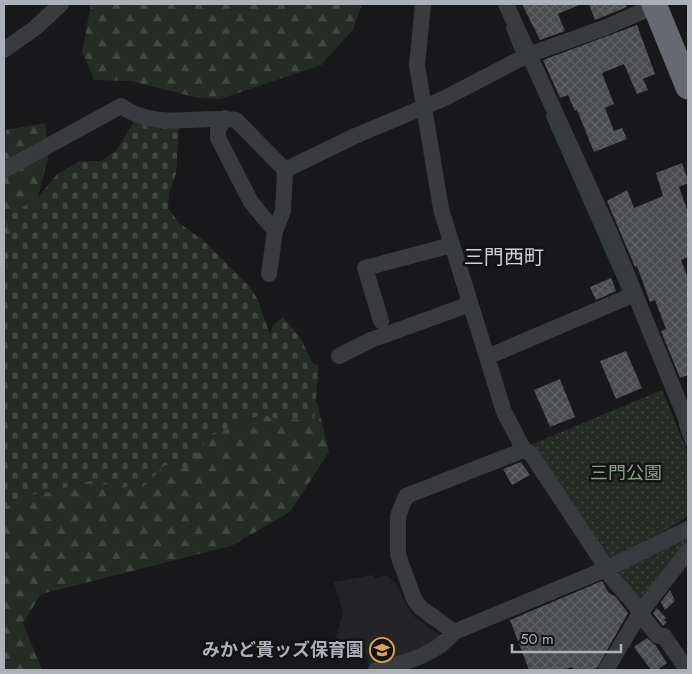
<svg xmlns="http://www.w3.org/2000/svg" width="692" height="674" viewBox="0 0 692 674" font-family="Jost,'Noto Sans JP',sans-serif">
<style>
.built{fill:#242427}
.grass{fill:url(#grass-dots)}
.forest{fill:url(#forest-firs)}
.cemetery{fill:url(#cemetery-stones)}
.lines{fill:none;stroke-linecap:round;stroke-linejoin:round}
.stream{stroke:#333c41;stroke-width:4.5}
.building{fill:url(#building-cross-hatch)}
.minor{stroke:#3a3b3e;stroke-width:16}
.highway{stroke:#66696f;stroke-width:25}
.labels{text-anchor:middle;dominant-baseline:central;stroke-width:5;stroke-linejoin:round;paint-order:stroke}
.park-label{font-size:18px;fill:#85a185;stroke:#131315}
.poi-label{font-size:18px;font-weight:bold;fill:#acb0b8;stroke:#131315;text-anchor:end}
.quarter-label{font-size:20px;fill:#cccfd5;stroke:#131315}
</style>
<defs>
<pattern id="grass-dots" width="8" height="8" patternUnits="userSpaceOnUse" patternTransform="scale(1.25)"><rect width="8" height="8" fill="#252c25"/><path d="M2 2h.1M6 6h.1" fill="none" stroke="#424843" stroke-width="1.8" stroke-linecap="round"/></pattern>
<pattern id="forest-firs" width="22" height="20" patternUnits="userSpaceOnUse" patternTransform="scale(1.25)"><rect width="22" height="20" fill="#252c25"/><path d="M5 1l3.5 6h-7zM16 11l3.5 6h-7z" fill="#424843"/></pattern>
<pattern id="cemetery-stones" width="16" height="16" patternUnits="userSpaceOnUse" patternTransform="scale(1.25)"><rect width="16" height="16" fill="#252c25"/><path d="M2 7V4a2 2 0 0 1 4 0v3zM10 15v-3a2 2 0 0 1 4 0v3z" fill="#424843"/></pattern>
<pattern id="building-cross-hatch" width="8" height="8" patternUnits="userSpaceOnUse" patternTransform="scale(1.25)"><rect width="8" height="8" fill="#4a4b4f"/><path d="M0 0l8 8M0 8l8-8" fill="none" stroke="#616266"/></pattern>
</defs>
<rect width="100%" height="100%" fill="#18181a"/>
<!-- built -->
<path class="built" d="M373,575L375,579L386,575L395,582L411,614L442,637L429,647L369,667L362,638L334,643L343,613L334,582Z"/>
<!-- grass -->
<path class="grass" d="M662,390L688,453V516L628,553L609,561L530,445Z
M688,536V543L638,604L611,573Z"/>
<!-- forest -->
<path class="forest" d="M91,4H362L353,30L321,65L220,99L199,98L130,81L94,80L82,52Z
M45,123L48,158L34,212L265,398L317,402L329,452L290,512L231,546L41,594L23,623L42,670H4V146L6,130Z"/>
<!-- cemetery -->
<path class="cemetery" d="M132,116L179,126L176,174L169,193L168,208L179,223L203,240L249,286L257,298L270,334L273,325L283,317L301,339L313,364L319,365L314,419L280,420L262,414L208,437L190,466L184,469L165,465L142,488L135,491L130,486L122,488L90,481L49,492L28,495L4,508V287L11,238L5,220L14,211L35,201L57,174L80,161H101L116,151L133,124Z"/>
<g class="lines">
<!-- stream -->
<path class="stream" d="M508,28L519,55
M548,116L624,289
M681,425L688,444"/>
</g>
<!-- building -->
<path class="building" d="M522,4H581L558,14L565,31L540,40Z
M589,4H625L627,7L595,20Z
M637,25L655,74L643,79L648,90L637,94L624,64L602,73L614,104L605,108L614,131L622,128L627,139L594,152L577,110L575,111L568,95L560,98L543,60Z
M682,163L688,180V183L679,187L688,212V257L681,260L688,278V375L680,378L661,331L666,329L655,300L650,302L637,266L635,267L607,201L627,190L634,208L663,196L656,173Z
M611,278L616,291L596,300L590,287Z
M626,351L642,388L616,399L600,361Z
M560,379L575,417L550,427L534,390Z
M521,462L530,475L512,485L503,469Z
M602,581L608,592L616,597L628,613L597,668L592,670H574L572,667L563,670H529L510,620Z
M670,590L675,601L665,610L661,602Z
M657,608L666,618L664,620L667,622L663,626L653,613Z
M647,638L656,646L667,663L657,670H651L634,647Z"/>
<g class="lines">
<!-- minor -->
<path class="minor" d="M423,4L417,65L441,209L504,412L524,450L531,454L604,564C611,582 627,592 637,608C644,618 650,627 658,636H664L687,670
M506,4L610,233L688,424
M4,50L35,28L61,4
M225,118L218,130V138L251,202L275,231
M4,170L121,106C156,131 197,115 236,120L285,170L355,136L443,99L528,55L604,28L655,6
M269,274L275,231L283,211L285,170
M381,321L365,268L452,245
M339,356L371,340L470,304
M487,357L635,294
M454,632L421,608L414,599L398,555V516L406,496L524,450
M376,670C403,663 437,655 454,632L606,569L688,529
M606,670L640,613L688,551"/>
<!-- highway -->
<path class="highway" d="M654,4L688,87"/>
</g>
<!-- icons -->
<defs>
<symbol id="school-ring" viewBox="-11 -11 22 22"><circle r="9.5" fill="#131315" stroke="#dda34d" stroke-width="1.5"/><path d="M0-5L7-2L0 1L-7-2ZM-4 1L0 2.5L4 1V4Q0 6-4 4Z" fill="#dda34d"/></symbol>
</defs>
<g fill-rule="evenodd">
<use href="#school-ring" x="368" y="636" width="28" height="28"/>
</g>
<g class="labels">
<!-- park labels -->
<g class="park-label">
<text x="626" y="473">三門公園</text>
</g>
<!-- poi labels -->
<g class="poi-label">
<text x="364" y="650">みかど貴ッズ保育園</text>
</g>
<!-- quarter labels -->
<g class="quarter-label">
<text x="504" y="257">三門西町</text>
</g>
</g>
<!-- border -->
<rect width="692" height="674" fill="none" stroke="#acb0b8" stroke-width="10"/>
<!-- scale -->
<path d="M512 644v8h109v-8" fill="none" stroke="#acb0b8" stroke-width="2.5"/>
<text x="520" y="644" font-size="15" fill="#acb0b8" stroke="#131315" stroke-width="4" paint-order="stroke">50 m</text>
</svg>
